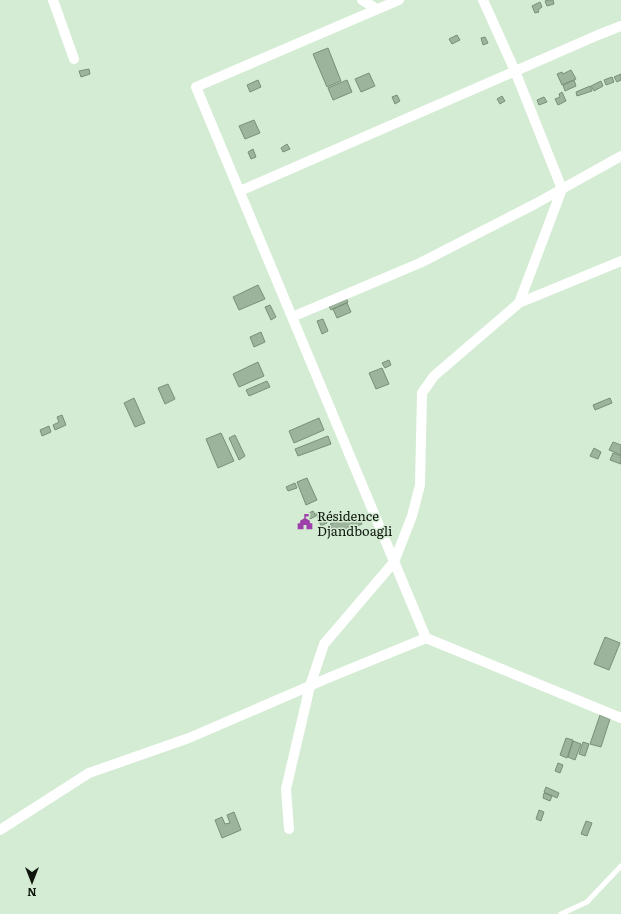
<svg xmlns="http://www.w3.org/2000/svg" width="621" height="914" viewBox="0 0 621 914" font-family="Literata,serif">
<style>
.building{fill:#9db49c;stroke:#798f78}
.lines{fill:none;stroke-linecap:round;stroke-linejoin:round}
.lane{stroke:#fff;stroke-width:5}
.street{stroke:#fff;stroke-width:10}
.labels{text-anchor:middle;dominant-baseline:central;stroke-width:3;stroke-linejoin:round;paint-order:stroke}
.poi-label{font-size:13px;fill:#0e160e;stroke:#d4ecd3;text-anchor:start}
</style>
<rect width="100%" height="100%" fill="#d4ecd3"/>
<!-- building -->
<path class="building" d="M548,0H553L554,4L547,6L545,1Z
M540,2L542,7L538,10L539,12L535,13L532,6Z
M457,35L460,40L452,44L449,39Z
M485,37L488,43L483,45L481,38Z
M328,48L341,81L327,87L313,54Z
M89,69L90,74L81,77L79,71Z
M571,70L576,79L562,85L557,74L562,72L563,74Z
M369,73L375,86L361,92L355,79Z
M621,74V80L617,82L614,77Z
M612,77L614,82L606,85L604,80Z
M258,80L261,87L250,92L247,85Z
M347,80L352,92L333,100L328,88Z
M574,80L576,86L565,91L563,85Z
M601,81L603,86L594,91L591,86Z
M590,86L592,91L577,96L576,92Z
M562,92L566,101L558,105L555,99L560,97L559,94Z
M397,95L400,101L395,104L392,97Z
M502,96L505,101L500,104L497,99Z
M544,97L547,102L539,105L537,100Z
M254,120L260,133L245,139L239,126Z
M287,144L290,149L283,152L281,148Z
M253,149L256,157L251,159L248,152Z
M258,285L265,299L239,310L233,297Z
M345,296L348,302L331,310L328,304Z
M347,303L351,312L337,318L333,309Z
M270,305L276,317L271,320L265,307Z
M323,319L328,331L322,334L317,321Z
M261,332L265,342L254,347L250,337Z
M389,360L391,365L385,368L382,363Z
M258,362L264,376L239,387L233,374Z
M382,368L389,384L376,389L369,373Z
M267,381L270,387L249,396L246,390Z
M168,384L175,399L165,404L158,388Z
M134,398L145,423L135,427L124,403Z
M610,398L612,403L595,410L593,405Z
M62,415L66,425L55,430L53,425L59,422L57,417Z
M319,418L324,430L294,443L289,431Z
M49,426L51,432L42,436L40,430Z
M221,433L234,461L218,468L206,439Z
M235,435L245,456L239,460L229,438Z
M328,436L331,444L298,456L295,449Z
M613,442L621,445V455L609,450Z
M594,448L601,452L598,459L590,456Z
M613,453L621,456V464L610,460Z
M307,478L317,500L306,505L297,482Z
M295,483L297,488L288,491L286,487Z
M313,511L316,516L310,519L307,514Z
M321,511L327,523L321,526L316,513Z
M358,513L362,524L335,535L330,524Z
M605,637L620,643L609,670L594,664Z
M600,715L610,719L601,747L590,744Z
M566,738L573,740L567,758L560,755Z
M573,741L581,744L575,760L568,757Z
M583,742L589,744L585,756L579,754Z
M558,763L563,765L560,773L555,771Z
M546,787L559,793L557,798L544,792Z
M544,793L552,796L550,801L543,798Z
M539,810L544,812L541,821L536,819Z
M234,812L241,830L222,838L215,820L222,817L225,824L230,823L227,815Z
M586,821L592,823L587,836L581,834Z"/>
<g class="lines">
<!-- lane -->
<path class="lane" d="M561,914L587,902L621,866"/>
<!-- street -->
<path class="street" d="M53,0L74,59
M362,0L377,9
M399,0L196,87L426,638
M240,191L598,35L621,26
M519,303L621,261
M292,317L420,263L535,204L621,156
M289,829L286,789L310,686L324,644L394,562L412,516L420,485L422,393L434,376L519,303L562,189L515,71L483,0
M0,830L89,773L189,738L328,678L426,638L621,718"/>
</g>
<!-- icons -->
<defs>
<symbol id="civic-bare" viewBox="-9 -9 18 18"><path d="M-.6-6.5H3V-4.5H.6V-3L4-1V1h2V6H-6V1h2V-1L-.6-3ZM-1.2 2.5V6h2.4V2.5Z" fill="#9e40a9" stroke="#d4ecd3" stroke-width="2.5" paint-order="stroke"/></symbol>
</defs>
<g fill-rule="evenodd">
<use href="#civic-bare" x="294" y="511" width="22" height="22"/>
</g>
<g class="labels">
<!-- poi labels -->
<g class="poi-label">
<text x="317" y="515">Résidence<tspan x="317" dy="15">Djandboagli</tspan></text>
</g>
</g>
<!-- north arrow -->
<g transform="translate(32 882) rotate(180)" stroke="#d4ecd3" stroke-width="3" paint-order="stroke">
<path d="M0-3L7 15L0 10L-7 15Z" fill="#0e160e"/>
<text y="-6" font-size="11" font-weight="bold" text-anchor="middle" fill="#0e160e">N</text>
</g>
</svg>
